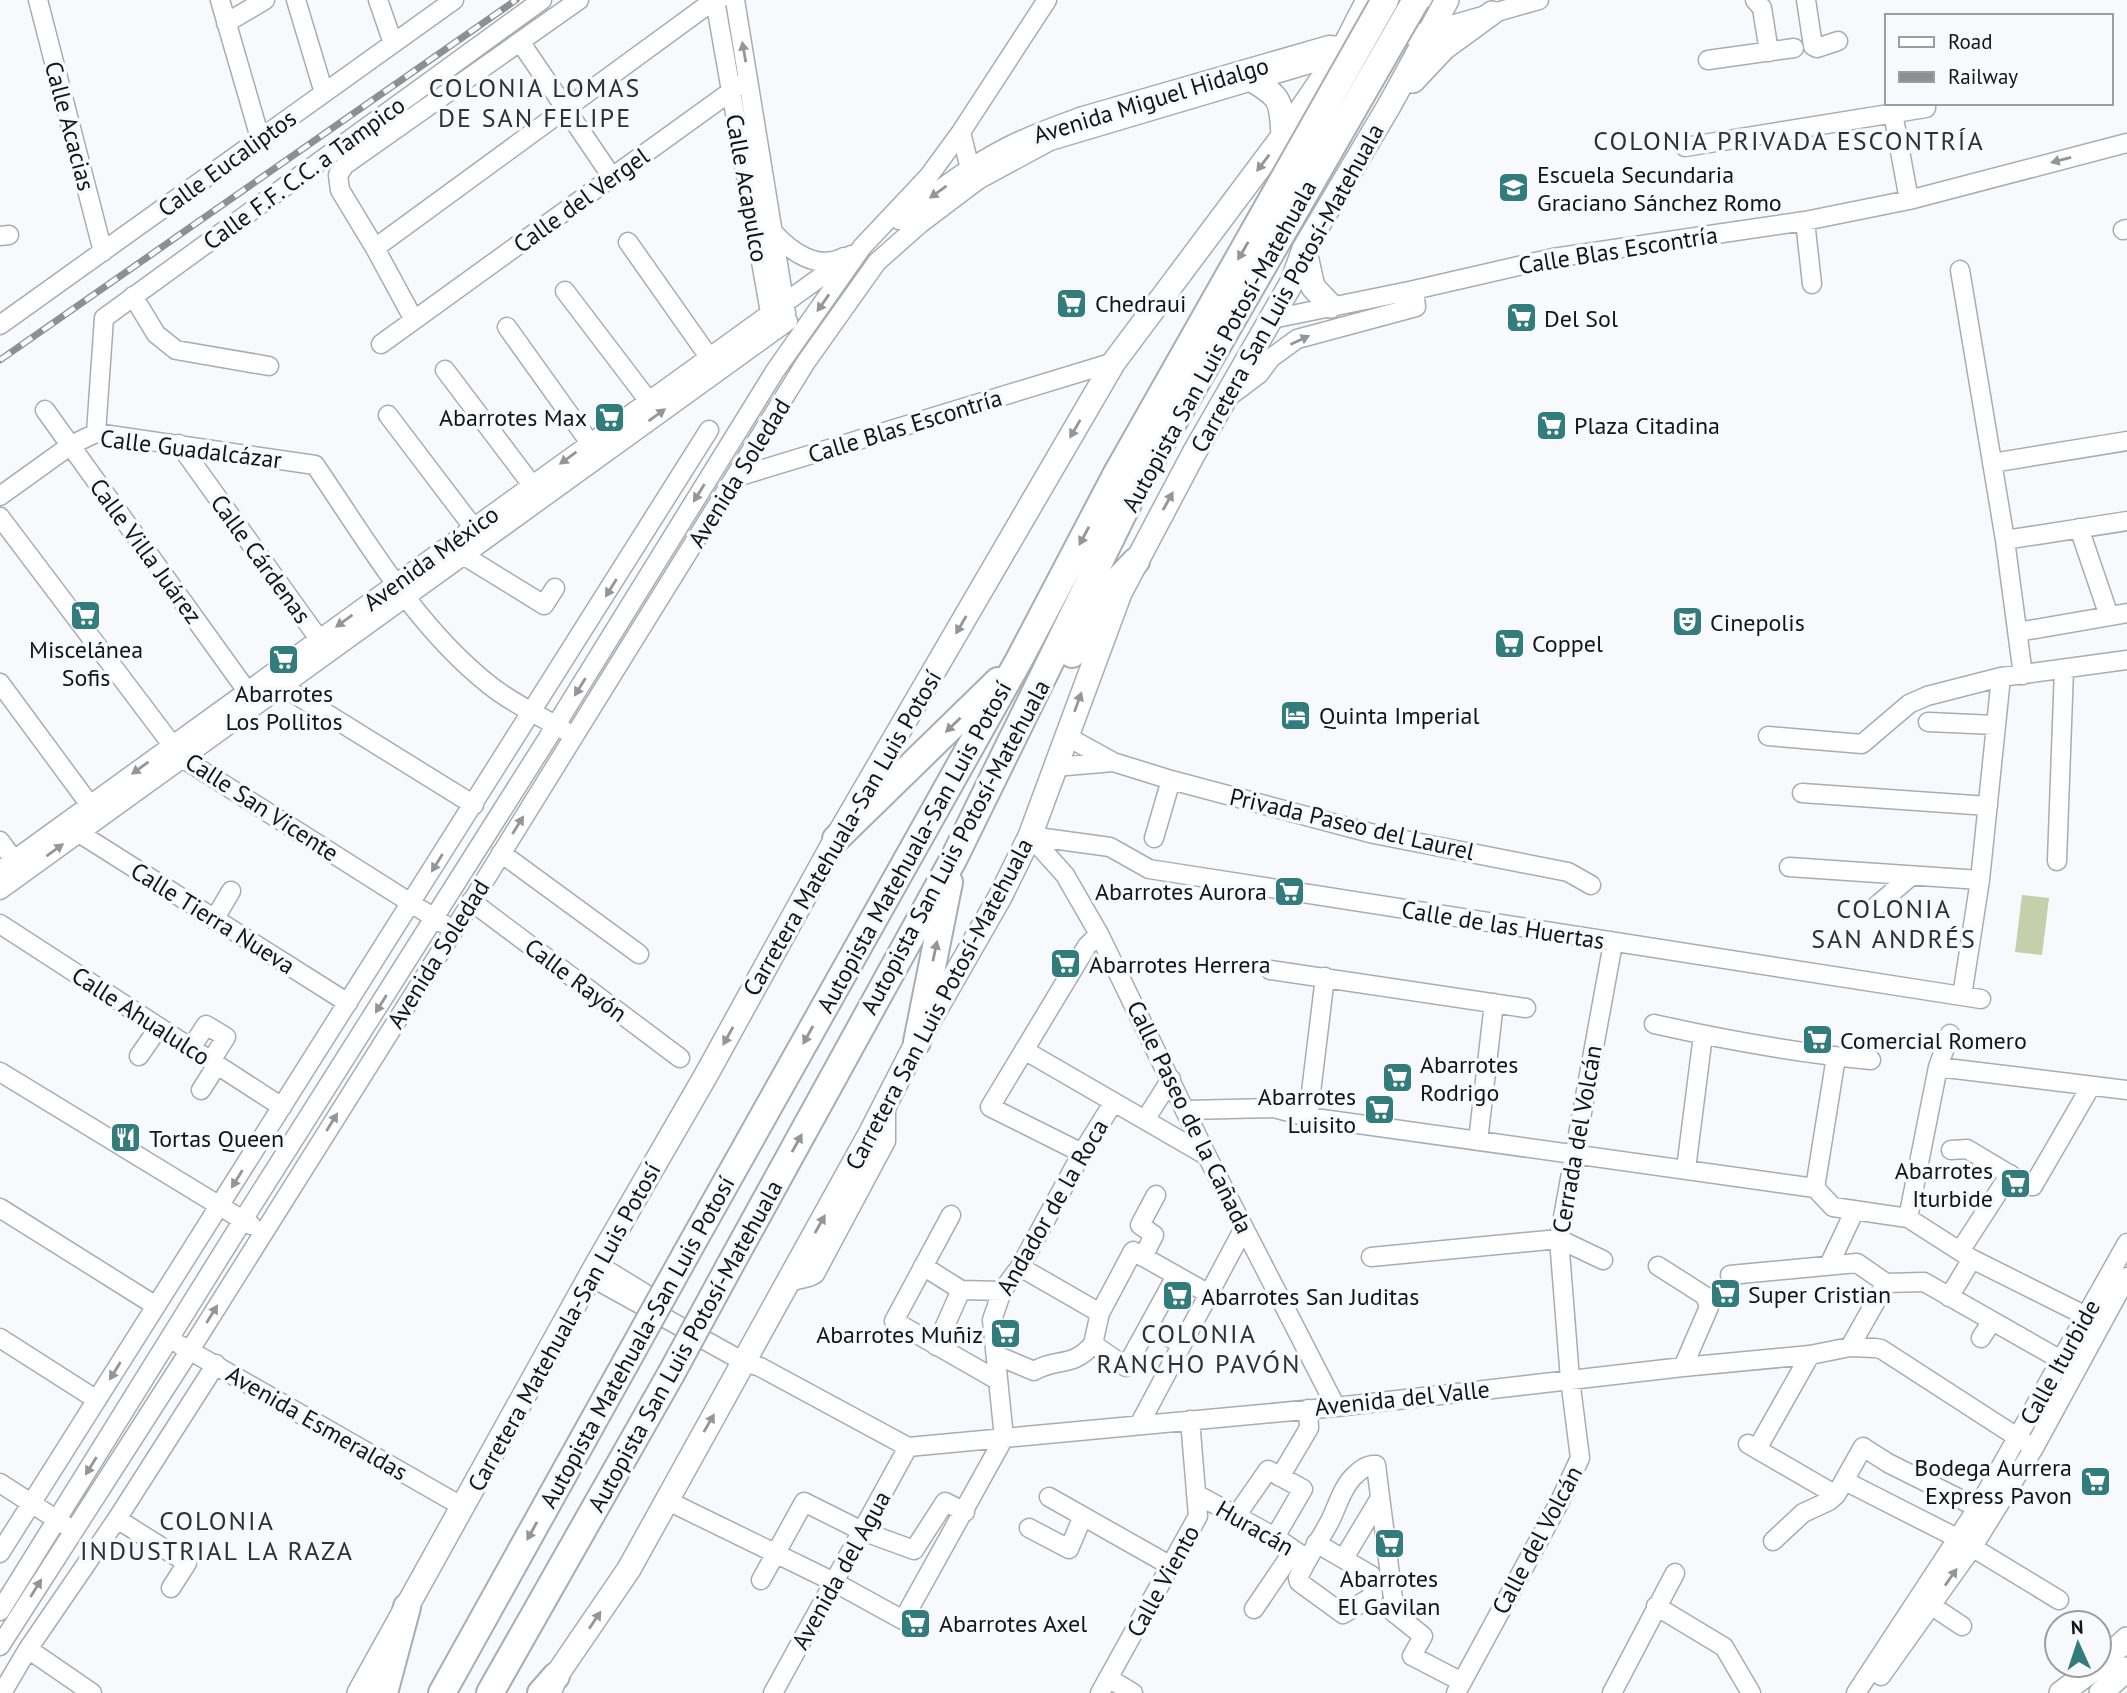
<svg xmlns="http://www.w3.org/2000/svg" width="2127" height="1693" viewBox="0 0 2127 1693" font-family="'PT Sans',sans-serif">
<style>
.green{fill:#c3d0ab}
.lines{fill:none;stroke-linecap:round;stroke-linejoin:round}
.minor-casing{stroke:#a9abb5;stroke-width:21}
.major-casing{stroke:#a9abb5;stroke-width:26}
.highway-casing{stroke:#a9abb5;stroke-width:30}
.minor{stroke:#fff;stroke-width:18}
.major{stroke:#fff;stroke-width:23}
.highway{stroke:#fff;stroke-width:26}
.rail-casing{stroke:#8e8f92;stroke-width:7}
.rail{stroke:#f8f9fd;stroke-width:4.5;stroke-dasharray:13;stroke-linecap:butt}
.highway-bridge-casing{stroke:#a9abb5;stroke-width:30;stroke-linecap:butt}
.highway-bridge{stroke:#fff;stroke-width:26}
.oneway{fill:#959597}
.labels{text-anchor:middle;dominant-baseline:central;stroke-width:7;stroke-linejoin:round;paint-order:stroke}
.street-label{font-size:24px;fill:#131417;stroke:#f8f9fd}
.poi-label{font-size:24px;fill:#131417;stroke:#f8f9fd;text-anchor:start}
.neighbourhood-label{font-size:26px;letter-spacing:2px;fill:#2e2f37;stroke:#f8f9fd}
</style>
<rect width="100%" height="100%" fill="#f8f9fd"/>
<!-- green -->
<path class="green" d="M2022,895L2049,898L2042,955L2015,952Z"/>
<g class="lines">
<defs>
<path id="minor" d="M38,0L103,252
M220,0L260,138
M296,0L324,93
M378,0L393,43
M715,0L772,324
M735,0L786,313
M1755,0L1762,8L1769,52
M1806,0L1813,46L1817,48L1838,41
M226,23L265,0
M1388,39L1430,31L1539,0
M521,43L612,177
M1708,60L1794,48
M1893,113L1909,200
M961,132L970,169
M1685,147L1926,108
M899,220C934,194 969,166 1007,147C1032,134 1058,125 1083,116L1329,45L1340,46
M1805,221L1812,284
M2123,230L2127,229
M774,233C791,252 818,271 844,257
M0,236L9,235
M628,242L709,357
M375,248L706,6L719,0
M1960,270L2005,540L2023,675
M565,291L648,400
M133,296L156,334L176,350L269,366
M1272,319L1414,290L1553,258L1805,221L1909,200L2127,143
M414,320L375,248L340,190L338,175L345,165L579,0
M0,325L454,0
M507,327L590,443
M381,344L748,79
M445,370L532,485
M1231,395L1259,374L1271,358L1297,339L1416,307L1414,290
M45,410L247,691
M388,415L473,527
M96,433L104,318L542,0
M179,444L319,639
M1992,463L2127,441
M737,477L1114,362
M0,496L71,445L96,433L315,465C367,541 414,624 487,683C510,702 538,715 564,730
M0,517L182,758L444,924
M2079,528L2109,616
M2005,540L2127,521
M463,555L544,605L555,588
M2018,632L2127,613
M0,683L90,805
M282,686L474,805
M1928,722L1995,725
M1066,736L1113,762L1171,780L1374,834L1568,872L1591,885
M1768,736L1862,744L1909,704L1927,696L2001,677L2127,660
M1055,767L1113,762
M1802,793L1988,806
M79,833L348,1003
M1030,836L1110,847L1149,869L1981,999
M1030,836L1065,875L1099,934L1207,1156L1336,1407
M1154,838L1171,780
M0,841L14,860
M501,853L639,954
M2057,861L2064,669
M1789,867L1980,880
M0,870L851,255
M0,890L788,321
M471,901L680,1058
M1875,907L1910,877
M214,920L231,891
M0,924L282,1107
M1270,970L1526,1008
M1962,996L1980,880L2001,677
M1654,1024C1725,1040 1798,1053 1871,1060
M191,1048L206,1025L226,1037L211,1061
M1024,1050L1207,1156
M139,1056L159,1027
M1938,1067L2127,1090
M0,1072L251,1225
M201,1090L217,1065
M1186,1110L1274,1108L1308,1117L1815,1188L1833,1207L1908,1218L1972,1259L2084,1315
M1308,1117L1325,977
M1145,1120L1171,1079
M1478,1141L1494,1003
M1951,1150L1967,1149L2029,1186H2033L2091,1086
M1082,1153L990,1107L1087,946L1099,934
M1686,1169L1703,1035
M1815,1188L1836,1057
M0,1208L156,1306
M951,1215L894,1321L997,1380
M1908,1218L1938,1067L1950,1034
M1960,1251L2010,1174
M1143,1257L1154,1235L1140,1225L1156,1195
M1371,1257L1559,1239L1603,1260
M597,1264L657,1301
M1829,1265L1855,1210
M923,1266L961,1290L1002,1291
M1658,1266L1705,1296L1709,1307L1683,1367
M1020,1267L1100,1313L1093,1344L1126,1367L1176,1276
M1730,1275L1857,1263L1886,1283L1924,1282L2061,1360
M591,1277L744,1362L760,1367L908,1447L1336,1407L1683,1367L1810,1355L1850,1347L1875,1348L1881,1349L2034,1448
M788,1282L809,1277L815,1274L886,1141V1103
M1949,1297L1972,1259
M1100,1313L1133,1251L1209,1294
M1149,1327L1182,1344
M0,1338L97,1400
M1981,1338L1992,1321
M180,1345L463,1507
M936,1346L961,1290
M1850,1347L1886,1283
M996,1355L1034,1371C1056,1357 1072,1369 1093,1344
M1139,1425L1244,1228
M1748,1444L1836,1495
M1757,1449L1810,1355
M1280,1477L1309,1428L1308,1409
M1845,1481L1957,1538L2059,1600
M0,1483L65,1525
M1196,1494L1275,1537L1307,1559
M1049,1497L1171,1566
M666,1500L834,1582L903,1620L1004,1438L992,1320L1002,1291L1020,1267L1082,1153L1113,1103
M1236,1516L1268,1470L1303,1489L1275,1537
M117,1519L187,1563L171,1588
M1029,1528L1069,1549L1083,1516
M1773,1541L1803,1513L1829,1501L1836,1495L1863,1447L1888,1463L1986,1512
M1316,1543L1371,1575L1373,1596
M0,1553L709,430
M1344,1558L1380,1498
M761,1580L804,1502L862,1531L914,1550L945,1502L965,1512
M1373,1596L1343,1614L1299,1582L1298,1578C1307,1558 1320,1540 1330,1521C1337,1507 1342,1488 1353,1477C1360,1470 1367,1464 1376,1465L1395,1614
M1923,1600L1962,1626
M1656,1606L1724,1647L1751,1693
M1387,1607L1423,1636L1412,1656L1462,1682
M1254,1609L1294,1550
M0,1611L243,1220L556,725L775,371L862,247L928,177L961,132L1047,0
M0,1646L190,1350L454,930L806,362L877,262L921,223L978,180L1050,141L1323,60L1340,49
M28,1649L92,1693
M1881,1676L1972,1548L2034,1448L2127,1277
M1108,1678L1133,1693
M2,1693L28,1649L117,1519L216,1364
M773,1693L908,1447
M1100,1693L1198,1516L1190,1420
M1456,1693L1559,1503L1580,1458L1570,1379L1559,1239L1613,943
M1612,1693L1675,1573
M1856,1693L1978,1507L2127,1243"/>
<path id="major" d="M1252,80C1282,98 1281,101 1283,136
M1413,81L1444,48L1492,13
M1305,251L1313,287L1331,306
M2099,1665L2127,1639
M359,1693L597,1264L705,1077L836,839L1114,362L1283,136L1344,47L1368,0
M549,1693L556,1676L629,1569L871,1132L917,1042L1000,897L1030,836L1120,593L1194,453L1292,282L1304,249L1389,106L1447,0
M2061,1693L2099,1665
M2101,1693L2127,1669"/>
<path id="highway" d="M1072,654L1115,583L1136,561
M836,839L998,681
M917,1042L949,882
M686,1254L1019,660L1116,475
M729,1267L954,858L1136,487
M384,1693L407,1607
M442,1693L625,1364
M490,1693L671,1374
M541,1693L556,1676"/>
</defs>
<!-- minor casing -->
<use href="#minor" class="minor-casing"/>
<!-- major casing -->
<use href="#major" class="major-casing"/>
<!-- highway casing -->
<use href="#highway" class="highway-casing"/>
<!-- minor -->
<use href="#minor" class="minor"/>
<!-- major -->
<use href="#major" class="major"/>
<!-- highway -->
<use href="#highway" class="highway"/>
<defs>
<path id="rail" d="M0,360L516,0"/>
</defs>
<!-- rail casing -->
<use href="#rail" class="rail-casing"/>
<!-- rail -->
<use href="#rail" class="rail"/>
<defs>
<path id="highway-bridge" d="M1116,475L1385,0
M1136,487L1416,0
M625,1364L686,1254
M671,1374L729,1267"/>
</defs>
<!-- highway-bridge casing -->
<use href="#highway-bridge" class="highway-bridge-casing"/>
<!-- highway-bridge -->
<use href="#highway-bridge" class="highway-bridge"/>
</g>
<!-- one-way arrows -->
<defs><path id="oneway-solid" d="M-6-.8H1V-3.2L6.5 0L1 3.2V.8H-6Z" transform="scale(1.75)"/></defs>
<g class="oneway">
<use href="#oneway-solid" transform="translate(744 52) rotate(-100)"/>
<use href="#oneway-solid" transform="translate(2061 160) rotate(165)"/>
<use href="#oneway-solid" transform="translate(1263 163) rotate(127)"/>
<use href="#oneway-solid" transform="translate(938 192) rotate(144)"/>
<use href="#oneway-solid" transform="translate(1243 251) rotate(120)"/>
<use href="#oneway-solid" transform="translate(823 303) rotate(125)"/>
<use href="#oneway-solid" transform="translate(1300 340) rotate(-25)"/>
<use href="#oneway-solid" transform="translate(657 415) rotate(-36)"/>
<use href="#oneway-solid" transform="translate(1075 429) rotate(120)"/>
<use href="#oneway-solid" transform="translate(568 458) rotate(144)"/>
<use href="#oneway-solid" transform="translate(699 493) rotate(122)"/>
<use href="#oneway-solid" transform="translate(1168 501) rotate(-61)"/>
<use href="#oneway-solid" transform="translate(1084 536) rotate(118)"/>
<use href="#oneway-solid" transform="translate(611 588) rotate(122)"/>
<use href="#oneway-solid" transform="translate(344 621) rotate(144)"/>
<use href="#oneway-solid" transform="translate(961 625) rotate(120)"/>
<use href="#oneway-solid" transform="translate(580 687) rotate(122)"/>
<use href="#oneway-solid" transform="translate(1078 702) rotate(-70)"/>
<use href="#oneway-solid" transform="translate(953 725) rotate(136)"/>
<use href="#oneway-solid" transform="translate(140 768) rotate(144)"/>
<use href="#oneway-solid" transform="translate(518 825) rotate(-58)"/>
<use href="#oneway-solid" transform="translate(55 850) rotate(-36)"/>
<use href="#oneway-solid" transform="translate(437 863) rotate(122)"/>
<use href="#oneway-solid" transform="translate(935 951) rotate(-78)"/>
<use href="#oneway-solid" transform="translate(381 1004) rotate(122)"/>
<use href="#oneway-solid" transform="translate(808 1035) rotate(119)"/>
<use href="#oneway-solid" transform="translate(728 1036) rotate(119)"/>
<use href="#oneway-solid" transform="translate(332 1122) rotate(-58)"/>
<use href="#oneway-solid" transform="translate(797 1143) rotate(-61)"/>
<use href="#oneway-solid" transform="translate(237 1179) rotate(122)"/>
<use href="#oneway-solid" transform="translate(820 1224) rotate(-61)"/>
<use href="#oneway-solid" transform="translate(212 1314) rotate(-58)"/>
<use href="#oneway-solid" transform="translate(115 1371) rotate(122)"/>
<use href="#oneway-solid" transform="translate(709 1423) rotate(-60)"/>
<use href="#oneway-solid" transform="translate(91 1466) rotate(122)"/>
<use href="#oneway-solid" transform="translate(532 1531) rotate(119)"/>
<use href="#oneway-solid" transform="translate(1951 1577) rotate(-55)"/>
<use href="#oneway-solid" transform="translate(36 1588) rotate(-58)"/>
<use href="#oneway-solid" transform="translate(595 1620) rotate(-56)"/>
</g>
<!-- icons -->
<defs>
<symbol id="school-square" viewBox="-11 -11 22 22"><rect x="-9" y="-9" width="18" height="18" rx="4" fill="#337c7c" stroke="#f8f9fd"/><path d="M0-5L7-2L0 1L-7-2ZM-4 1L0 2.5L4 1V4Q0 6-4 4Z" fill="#fff"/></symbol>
<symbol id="supermarket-square" viewBox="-11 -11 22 22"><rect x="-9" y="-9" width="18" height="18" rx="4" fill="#337c7c" stroke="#f8f9fd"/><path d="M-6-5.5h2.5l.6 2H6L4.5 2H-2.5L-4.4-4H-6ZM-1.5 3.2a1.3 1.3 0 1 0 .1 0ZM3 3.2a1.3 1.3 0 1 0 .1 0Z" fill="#fff"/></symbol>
<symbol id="theatre-square" viewBox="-11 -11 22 22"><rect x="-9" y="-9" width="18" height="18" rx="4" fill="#337c7c" stroke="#f8f9fd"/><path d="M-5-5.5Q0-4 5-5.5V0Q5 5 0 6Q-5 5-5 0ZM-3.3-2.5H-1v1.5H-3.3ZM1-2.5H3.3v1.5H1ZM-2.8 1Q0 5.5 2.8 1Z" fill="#fff"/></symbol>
<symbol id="hotel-square" viewBox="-11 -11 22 22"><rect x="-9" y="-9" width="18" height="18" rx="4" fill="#337c7c" stroke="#f8f9fd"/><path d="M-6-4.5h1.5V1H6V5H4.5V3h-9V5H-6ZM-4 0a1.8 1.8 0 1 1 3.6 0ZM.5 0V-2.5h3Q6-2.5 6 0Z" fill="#fff"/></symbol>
<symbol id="restaurant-square" viewBox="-11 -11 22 22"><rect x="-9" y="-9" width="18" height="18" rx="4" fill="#337c7c" stroke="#f8f9fd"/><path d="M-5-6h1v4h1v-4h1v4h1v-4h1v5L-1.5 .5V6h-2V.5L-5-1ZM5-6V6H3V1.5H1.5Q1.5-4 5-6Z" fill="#fff"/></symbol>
</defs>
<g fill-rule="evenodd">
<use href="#school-square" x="1496" y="170" width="35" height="35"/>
<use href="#supermarket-square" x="1054" y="286" width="35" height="35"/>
<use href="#supermarket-square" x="1504" y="300" width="35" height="35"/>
<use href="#supermarket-square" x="592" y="400" width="35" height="35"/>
<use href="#supermarket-square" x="1534" y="408" width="35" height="35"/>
<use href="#supermarket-square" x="68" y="598" width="35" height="35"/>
<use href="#theatre-square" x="1670" y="604" width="35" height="35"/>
<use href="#supermarket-square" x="1492" y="626" width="35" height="35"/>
<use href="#supermarket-square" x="266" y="642" width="35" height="35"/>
<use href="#hotel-square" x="1278" y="698" width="35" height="35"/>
<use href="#supermarket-square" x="1272" y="874" width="35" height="35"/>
<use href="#supermarket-square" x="1048" y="946" width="35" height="35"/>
<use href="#supermarket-square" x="1800" y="1022" width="35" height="35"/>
<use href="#supermarket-square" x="1380" y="1060" width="35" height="35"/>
<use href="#supermarket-square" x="1362" y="1092" width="35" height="35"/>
<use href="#restaurant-square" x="108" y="1120" width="35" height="35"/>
<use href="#supermarket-square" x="1998" y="1166" width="35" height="35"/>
<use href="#supermarket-square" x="1708" y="1276" width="35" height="35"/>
<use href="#supermarket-square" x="1160" y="1278" width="35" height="35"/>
<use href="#supermarket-square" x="988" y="1316" width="35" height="35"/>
<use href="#supermarket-square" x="2078" y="1464" width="35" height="35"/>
<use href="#supermarket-square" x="1372" y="1526" width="35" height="35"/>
<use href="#supermarket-square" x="898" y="1606" width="35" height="35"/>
</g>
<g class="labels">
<!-- street labels -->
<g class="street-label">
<text transform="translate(1151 100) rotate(-17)">Avenida Miguel Hidalgo</text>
<text transform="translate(70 126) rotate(75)">Calle Acacias</text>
<text transform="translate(227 163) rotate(-36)">Calle Eucaliptos</text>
<text transform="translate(304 173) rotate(-36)">Calle F.F. C.C. a Tampico</text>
<text transform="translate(747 188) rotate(80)">Calle Acapulco</text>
<text transform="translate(581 200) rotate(-36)">Calle del Vergel</text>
<text transform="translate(1618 250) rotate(-9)">Calle Blas Escontría</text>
<text transform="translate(1287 288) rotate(-61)">Carretera San Luis Potosí-Matehuala</text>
<text transform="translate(1219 346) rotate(-61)">Autopista San Luis Potosí-Matehuala</text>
<text transform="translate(905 426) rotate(-17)">Calle Blas Escontría</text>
<text transform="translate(191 449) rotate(7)">Calle Guadalcázar</text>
<text transform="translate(739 473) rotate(-58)">Avenida Soledad</text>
<text transform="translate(146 551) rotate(54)">Calle Villa Juárez</text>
<text transform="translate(431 558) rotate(-36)">Avenida México</text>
<text transform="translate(261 559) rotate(54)">Calle Cárdenas</text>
<text transform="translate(262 807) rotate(33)">Calle San Vicente</text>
<text transform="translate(1352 824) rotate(13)">Privada Paseo del Laurel</text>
<text transform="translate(842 833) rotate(-60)">Carretera Matehuala-San Luis Potosí</text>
<text transform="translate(914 847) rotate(-61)">Autopista Matehuala-San Luis Potosí</text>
<text transform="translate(955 847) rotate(-62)">Autopista San Luis Potosí-Matehuala</text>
<text transform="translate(213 918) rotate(32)">Calle Tierra Nueva</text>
<text transform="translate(1503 925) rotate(9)">Calle de las Huertas</text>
<text transform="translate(438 954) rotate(-58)">Avenida Soledad</text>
<text transform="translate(576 980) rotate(37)">Calle Rayón</text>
<text transform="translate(939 1004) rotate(-62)">Carretera San Luis Potosí-Matehuala</text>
<text transform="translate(141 1016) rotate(33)">Calle Ahualulco</text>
<text transform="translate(1190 1117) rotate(64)">Calle Paseo de la Cañada</text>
<text transform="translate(1577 1139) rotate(-80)">Cerrada del Volcán</text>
<text transform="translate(1052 1207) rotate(-60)">Andador de la Roca</text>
<text transform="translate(564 1327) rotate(-61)">Carretera Matehuala-San Luis Potosí</text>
<text transform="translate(637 1342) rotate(-61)">Autopista Matehuala-San Luis Potosí</text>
<text transform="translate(685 1346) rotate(-61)">Autopista San Luis Potosí-Matehuala</text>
<text transform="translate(2060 1362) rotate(-61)">Calle Iturbide</text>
<text transform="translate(1402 1398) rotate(-6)">Avenida del Valle</text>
<text transform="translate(317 1423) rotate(30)">Avenida Esmeraldas</text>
<text transform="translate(1255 1528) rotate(30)">Huracán</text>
<text transform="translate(1537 1540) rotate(-62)">Calle del Volcán</text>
<text transform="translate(841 1570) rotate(-61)">Avenida del Agua</text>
<text transform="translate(1163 1581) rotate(-61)">Calle Viento</text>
</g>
<!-- poi labels -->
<g class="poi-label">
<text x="1537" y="174">Escuela Secundaria<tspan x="1537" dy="28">Graciano Sánchez Romo</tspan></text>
<text x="1095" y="303">Chedraui</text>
<text x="1544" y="318">Del Sol</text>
<text x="587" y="417" text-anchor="end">Abarrotes Max</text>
<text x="1574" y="425">Plaza Citadina</text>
<text x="1710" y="622">Cinepolis</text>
<text x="1532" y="643">Coppel</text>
<text x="86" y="649" text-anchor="middle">Miscelánea<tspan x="86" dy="28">Sofis</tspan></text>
<text x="284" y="693" text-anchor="middle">Abarrotes<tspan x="284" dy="28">Los Pollitos</tspan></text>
<text x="1319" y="715">Quinta Imperial</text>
<text x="1267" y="891" text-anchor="end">Abarrotes Aurora</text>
<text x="1089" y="964">Abarrotes Herrera</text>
<text x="1840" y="1040">Comercial Romero</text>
<text x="1420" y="1064">Abarrotes<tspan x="1420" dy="28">Rodrigo</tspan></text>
<text x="1356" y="1096" text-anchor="end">Abarrotes<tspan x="1356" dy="28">Luisito</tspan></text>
<text x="149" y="1138">Tortas Queen</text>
<text x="1993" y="1170" text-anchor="end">Abarrotes<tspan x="1993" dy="28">Iturbide</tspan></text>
<text x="1748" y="1294">Super Cristian</text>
<text x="1201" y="1296">Abarrotes San Juditas</text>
<text x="983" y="1334" text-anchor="end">Abarrotes Muñiz</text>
<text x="2072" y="1467" text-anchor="end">Bodega Aurrera<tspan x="2072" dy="28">Express Pavon</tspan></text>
<text x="1389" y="1578" text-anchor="middle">Abarrotes<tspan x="1389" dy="28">El Gavilan</tspan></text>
<text x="939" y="1623">Abarrotes Axel</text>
</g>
<!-- neighbourhood labels -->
<g class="neighbourhood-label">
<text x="535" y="87">COLONIA LOMAS<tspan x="535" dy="30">DE SAN FELIPE</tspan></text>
<text x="1789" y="140">COLONIA PRIVADA ESCONTRÍA</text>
<text x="1894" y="908">COLONIA<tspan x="1894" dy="30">SAN ANDRÉS</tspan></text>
<text x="1199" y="1333">COLONIA<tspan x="1199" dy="30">RANCHO PAVÓN</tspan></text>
<text x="217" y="1520">COLONIA<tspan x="217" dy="30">INDUSTRIAL LA RAZA</tspan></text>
</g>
</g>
<!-- legend -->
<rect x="1885" y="14" width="228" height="91" fill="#f8f9fd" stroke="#9c9da1" stroke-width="2"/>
<rect x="1899" y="37" width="35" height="10" fill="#ffffff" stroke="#9c9da1" stroke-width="2"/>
<text x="1948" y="49" font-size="21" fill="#131417">Road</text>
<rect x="1899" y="72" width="35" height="10" fill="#8e8f92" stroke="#9c9da1" stroke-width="2"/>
<text x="1948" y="84" font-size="21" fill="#131417">Railway</text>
<!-- north arrow -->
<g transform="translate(2078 1644) rotate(357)"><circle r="33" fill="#f8f9fd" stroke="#9c9da1" stroke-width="2"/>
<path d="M0-5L12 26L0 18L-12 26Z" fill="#337c7c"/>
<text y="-10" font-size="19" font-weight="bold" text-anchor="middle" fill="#131417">N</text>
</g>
</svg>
